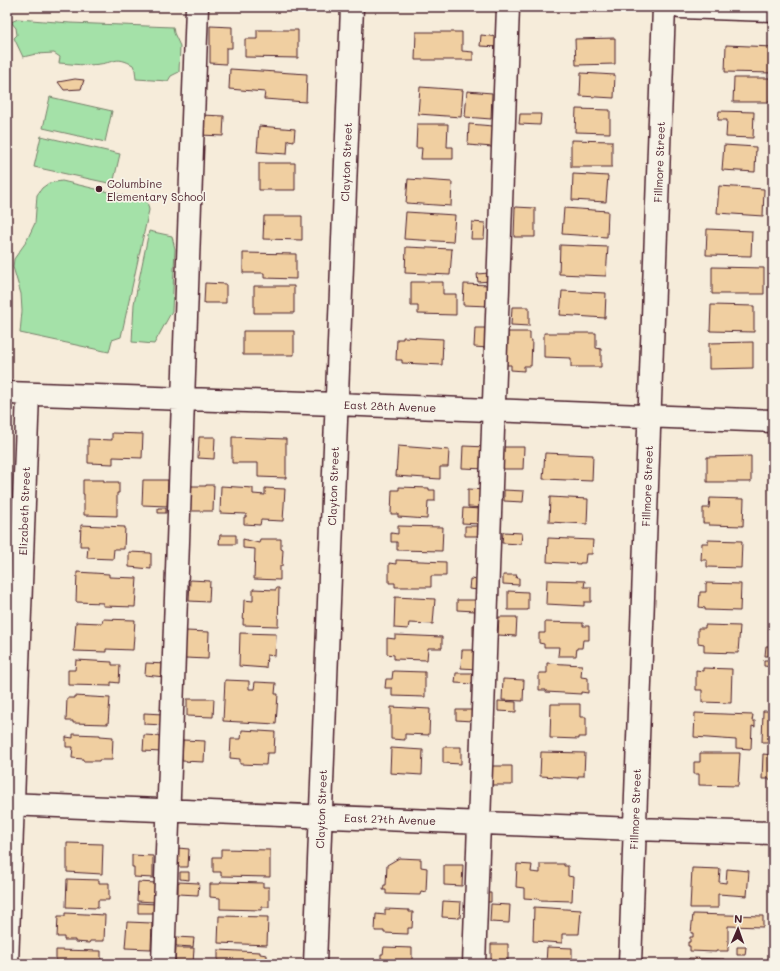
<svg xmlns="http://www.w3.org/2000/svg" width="780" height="971" viewBox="0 0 780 971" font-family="Mali,sans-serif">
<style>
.green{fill:#a4e1a8;stroke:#77806a}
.building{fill:#f0cfa1;stroke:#4a1f2b}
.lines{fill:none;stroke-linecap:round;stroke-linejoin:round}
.minor-casing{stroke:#4a1f2b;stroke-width:25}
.minor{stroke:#f7f3e8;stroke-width:22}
.poi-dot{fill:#4a1f2b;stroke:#f7f3e8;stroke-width:1.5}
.labels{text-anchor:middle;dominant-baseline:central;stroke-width:3.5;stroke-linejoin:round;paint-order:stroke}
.street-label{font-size:11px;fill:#4a1f2b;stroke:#f7f3e8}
.poi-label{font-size:11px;fill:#4a1f2b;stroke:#f7f3e8;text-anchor:start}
</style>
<rect width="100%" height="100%" fill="#f6ecda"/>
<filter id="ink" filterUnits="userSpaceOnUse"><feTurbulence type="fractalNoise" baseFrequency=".025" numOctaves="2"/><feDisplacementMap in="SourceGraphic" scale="8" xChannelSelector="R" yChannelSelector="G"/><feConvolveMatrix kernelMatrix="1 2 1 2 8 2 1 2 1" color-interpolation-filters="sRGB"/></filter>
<g filter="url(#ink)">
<!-- green -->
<path class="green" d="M18,19L70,23L173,27L174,33L180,46L179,72L171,76L168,81L136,79L135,70L133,65C116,56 116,62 100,64C87,66 72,64 59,63L60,57L54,53L36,54L23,57L14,38L17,35L16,28L11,22Z
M50,97L112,111L105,142L43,128Z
M41,136L120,154L113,184L34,167Z
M62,181L147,201L149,210L121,337L112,340L109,352L20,333L22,311L21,294L13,267L14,259L26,242L35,223L37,195L42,188L49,183Z
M149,231L172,236L175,249L172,311L154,344L132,342L134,304Z"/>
<!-- building -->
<path class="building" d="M210,26L232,27V48H226V64L210,63Z
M257,30H298V58L245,57V39H257Z
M416,32H462V51L473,52V60H415Z
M481,35L499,37V47L480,46Z
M615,38V64L576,65L575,39Z
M726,45L773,47V73L725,72Z
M230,69L307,74L306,102L264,99L265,92L229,89Z
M581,73L615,75L614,98L580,96Z
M734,78H770V102H733Z
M75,79L84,80L81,89L64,90L58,82Z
M420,87L463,90L461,117L418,114Z
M467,91L492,93L491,119L465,117Z
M576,109L610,110V133L575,132Z
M719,111L754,112L753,138L726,137L727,120H718Z
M520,114H541L540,125L519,124Z
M202,115L224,116L223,136L200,135Z
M417,124H448L447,147H453V159H421L422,148H416Z
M469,124L493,126L492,147L468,145Z
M259,126L295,129L294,141L288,140L287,154L257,152Z
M571,140L612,141V167H571Z
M724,145L756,147L755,172L722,170Z
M259,163H295V190H259Z
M573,174L608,176L606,202L572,200Z
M408,179L452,182L451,206L406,203Z
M719,186L764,189L763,216L717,213Z
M515,207L535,208V237H514Z
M564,208L608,211L607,237L562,234Z
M406,212L455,215L453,242L404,239Z
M264,216H302V240L263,239Z
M472,222L485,223L484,239H471Z
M707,229L752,231L751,256L706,255Z
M560,245L608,247L606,276L559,274Z
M406,247L452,249L450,275L405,273Z
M243,253L296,254V279L264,278V273H243Z
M712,267L764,268V294H712Z
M489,273L490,281L478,282L477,274Z
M411,282H443V294H456V315L418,314V306H411Z
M205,283L226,284V303H204Z
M464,284L490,285L489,306L463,305Z
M254,286H294V313H254Z
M562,291L606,293L605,318L560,315Z
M711,305L754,306V332L710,331Z
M512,307H529V326L511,325Z
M475,328H488V348L474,347Z
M243,331H294V355H243Z
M508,332H530V340H532L531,366H524V371L511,370V365H505L506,341H508Z
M544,333H596V348L601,349V367H571V358L544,357Z
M403,337L443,339L442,365L402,363V360H396L397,339H403Z
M753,342V368L709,369V343Z
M112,433L143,434L142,458L113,457V464L88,463V439L112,440Z
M199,437H215L214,459L198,458Z
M232,437L286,439V478L258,477V463H232Z
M398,446L449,450L448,467H440V479L396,476Z
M463,446L488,447L487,469L462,468Z
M502,447H524L523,469H502Z
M545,453L593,455L592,481L543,479Z
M751,456V482H707V457Z
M83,480H104V482H119V493H117V516L84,515V494H83Z
M143,480H168L167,506L142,505Z
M206,485H214L213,511H189L190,486H206Z
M221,486L253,488V494L265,495V488L285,489L283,521L261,520L260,525L244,524V517H246V514L220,513Z
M399,487L429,488V490H435V501H428L427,519L398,517V514H391L392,490H399Z
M468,489L487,490L486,508L468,507Z
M504,490L524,491L523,502L504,501Z
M550,497L588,499L587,524L549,522Z
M710,498L744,499L743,526L709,525V523H703V508H709Z
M158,508H166V513H158Z
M463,508L481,509L480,524L462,523Z
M81,525L125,527L124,549H114L113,559L87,558L88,546H80Z
M398,526L443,527L442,551L397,550V542H391V533L398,534Z
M465,526H482L481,536H465Z
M503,532L522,533L521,544L502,543Z
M220,535H236V544H219Z
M548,538L593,540L592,554H586L585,563H580V564L547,562Z
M243,539L259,543L260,539H281V549L283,550L282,566H280V580L254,579L255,549L243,548Z
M708,540L742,541L741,568L707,567V560H701L702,543H708Z
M129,552L151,553V569L129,567Z
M396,560L446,562V576H431V587H395V583H389V563L396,564Z
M771,561H773V570H770Z
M77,572L109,574V577L137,578L135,607L103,606V603L76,602Z
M503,575H517L516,578H519V585L503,584Z
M470,579L479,580L478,590L469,589Z
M190,580L210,581L209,602L189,601Z
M547,580L585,581L584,587H591V602H584V606L546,604Z
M706,583L741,584L740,611L705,610V608L699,607L700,592H706Z
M772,583H773V606H770V595H772Z
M276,588H279L278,626L243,625L244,600L253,601V589L276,590Z
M508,591L528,592V610H508Z
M395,597L435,599L433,624L409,623L408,629L394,628Z
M457,600H475V611L457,610Z
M499,617H517L516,636L498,635Z
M103,619L135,620L133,650L106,649V652L74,651L76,622L102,623Z
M545,622L583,623V626H589V640H583L582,648H577L576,656H558L559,647H544V644L539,643V633H545Z
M473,625H481L480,636H473Z
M705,625L740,626L738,653L704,652V644L698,643V628H705Z
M769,628L773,629V642H769Z
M186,631L209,632L208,659L185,658Z
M240,633L276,634L275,656L267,655L266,668L239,666Z
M395,635L442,637V648H428L427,660L394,659V655L387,654V638L395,639Z
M766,646H773V656H765Z
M462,650H478L477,669L461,668Z
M76,660L112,662V665H120L119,683L111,682V686L68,685V670H75Z
M764,660H773V667L764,666Z
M146,663L166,664L165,677L145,675Z
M547,663L582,665L581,677L588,678V693L581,692V694L546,692V690H539V673H547Z
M703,668L732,669L731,703L702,702V690H696V670L703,671Z
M393,671L425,672V697L392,696V688H385L386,679H392Z
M456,673H474V684L455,683Z
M503,679L524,680L523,701L502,700Z
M225,680L249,681V689H254L255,682L276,683L275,694H278L276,724L223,721Z
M74,696L110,698L108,724L73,723V721H66L67,698H74Z
M187,699H214L213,717L187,716Z
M498,701L516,702V712L498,711Z
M551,704H580V717H586V737H579V739L550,738Z
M391,707L430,709L429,735L405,734V740L391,739Z
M456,710H472V721L456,720Z
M763,711H773V742H762Z
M144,713L163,714V725L144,724Z
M695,713L753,715L752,721H755V727L752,726L751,749L736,748V740L694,737Z
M242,730L275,732L274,753H267L266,765L240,764V759L230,758L231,739H241Z
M73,734L100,735V736L113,737L112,760H99V761H83V759L72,758L73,747H66V737L73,738Z
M144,735L162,736L161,752L143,751Z
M183,740L205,741L204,762L182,761Z
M443,747H461V764L443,763Z
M391,748L423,750L422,775L390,773Z
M541,752L585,753L584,776H578V778L540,776Z
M700,753H740L738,786L699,785V774H694V762H700Z
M763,754L773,755V779H762Z
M491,766H512V785H490Z
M67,843L103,844L102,874L67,872Z
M178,848L189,849L188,867H177Z
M221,849L270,850V877L221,876V872H213V857H221Z
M132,855L153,856V878L134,877V867H132Z
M399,858L421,859V867L427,868L426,892L421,891L420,895L386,894V890H383L384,885H386L387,865Z
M517,864L532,865L531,872L540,873V864H564V866H568V876L573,877L572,901L539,900V899L524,898V888L516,887Z
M444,865H463L462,886L444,885Z
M692,868L720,869L719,882L726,883L727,869L749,871L747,896L718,894V908H690Z
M180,872H189V880L180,879Z
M67,879L99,880V883H109V900H98V908L66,907Z
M138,882L156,883L155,902L137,901Z
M178,882L199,883L198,895L178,894Z
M221,882L263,883V887H269V907H262V910L220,909V898L210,897V884H220Z
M486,893H491V902H486Z
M443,901L461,902L460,918L442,917Z
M138,903L156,904L155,913H138Z
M491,904L510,905L509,923L490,922Z
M534,907L581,910L579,934H562V943L533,941Z
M385,909L409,910V912H413L412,928H408V934L384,933V931H375L376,914L385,915Z
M65,913L105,915L104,941H90L89,943L75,942V940H64V937H57L58,916H65Z
M693,914L763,916V927L728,926V951H716V952L690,951V946H688V942H690V937H693V933H691Z
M219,916L268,917L267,945L218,943Z
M127,922L152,923L151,949L125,948Z
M176,937L194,938L193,947L176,946Z
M491,944H508V960H491Z
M384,947L412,948V961H414V964H383V959H381V954H383Z
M547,947L572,948V959H579V964H546Z
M737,947H746L745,955H737Z
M176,948H194L193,964H175Z
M56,950L101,951V964H106H56Z
M218,950L260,952V954L267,955V964H218Z
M689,958L724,959V964H687V963H688Z"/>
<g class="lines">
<defs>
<path id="minor" d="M680,7L773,10
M7,393L336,404L617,415L773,421
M7,804L635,829L773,833
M7,964L28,394
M163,964L197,7
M315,964L352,7
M474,964L508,7
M630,964L664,7"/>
</defs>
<!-- minor casing -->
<use href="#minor" class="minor-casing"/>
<!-- minor -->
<use href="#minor" class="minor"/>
</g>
</g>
<!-- markers -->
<circle class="poi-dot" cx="99" cy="189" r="4"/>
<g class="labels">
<!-- street labels -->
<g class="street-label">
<text transform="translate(346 162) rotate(-88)">Clayton Street</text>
<text transform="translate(659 162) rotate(-88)">Fillmore Street</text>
<text transform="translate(390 406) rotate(2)">East 28th Avenue</text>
<text transform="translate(333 486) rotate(-88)">Clayton Street</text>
<text transform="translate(647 486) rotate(-88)">Fillmore Street</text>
<text transform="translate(24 511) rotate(-88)">Elizabeth Street</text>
<text transform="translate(321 809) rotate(-88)">Clayton Street</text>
<text transform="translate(635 809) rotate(-88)">Fillmore Street</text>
<text transform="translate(390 819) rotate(2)">East 27th Avenue</text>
</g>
<!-- poi labels -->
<g class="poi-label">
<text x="107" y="183">Columbine<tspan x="107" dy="13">Elementary School</tspan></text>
</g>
</g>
<!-- margin -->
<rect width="780" height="971" fill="none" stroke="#f7f3e8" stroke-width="24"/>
<rect x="12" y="12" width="756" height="947" fill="none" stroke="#4a1f2b" stroke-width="1.5" filter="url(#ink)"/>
<!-- north arrow -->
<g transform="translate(738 929) rotate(2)" stroke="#f7f3e8" stroke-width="3" paint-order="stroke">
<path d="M0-3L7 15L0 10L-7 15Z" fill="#4a1f2b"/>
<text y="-6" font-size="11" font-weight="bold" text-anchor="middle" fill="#4a1f2b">N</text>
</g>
</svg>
